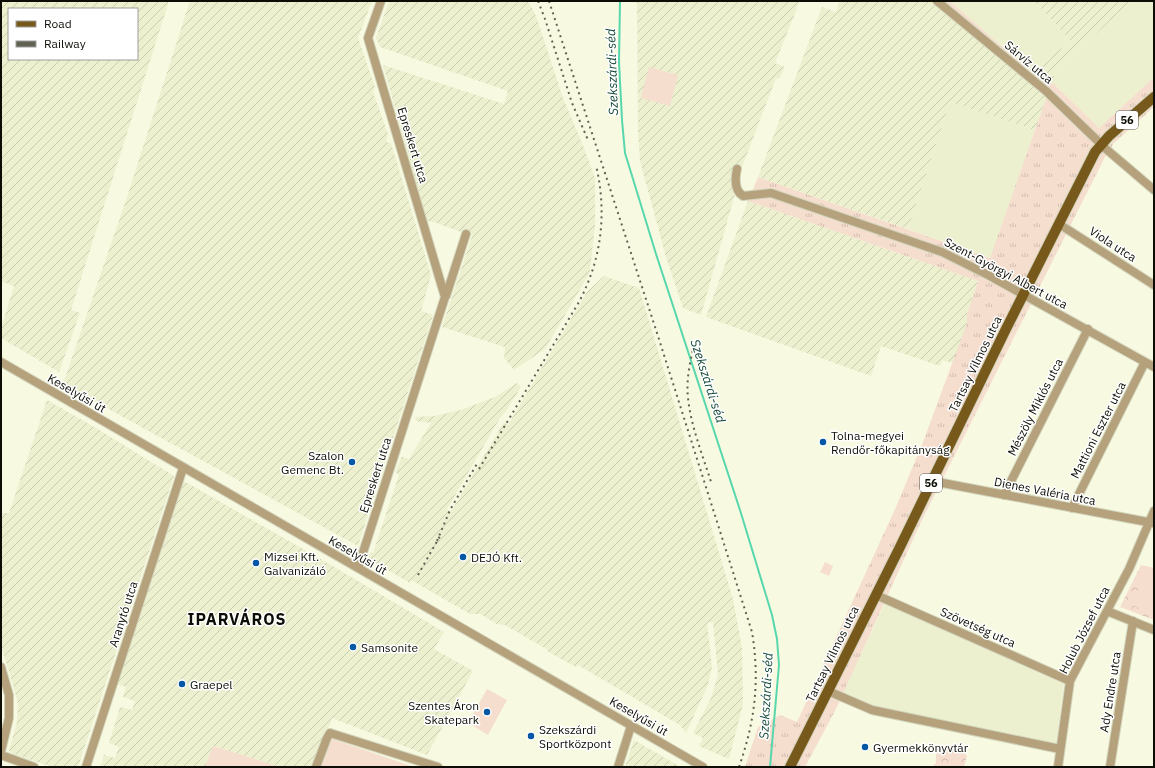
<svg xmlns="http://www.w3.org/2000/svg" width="1155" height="768" viewBox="0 0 1155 768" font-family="'IBM Plex Sans',sans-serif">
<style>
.built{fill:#ecf0cf}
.industrial{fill:url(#industrial-furrows);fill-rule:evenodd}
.grass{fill:url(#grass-tufts)}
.park{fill:url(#park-crowns)}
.pitch{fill:#f6decf}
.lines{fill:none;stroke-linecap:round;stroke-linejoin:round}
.stream{stroke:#58d7ae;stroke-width:2}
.minor-casing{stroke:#d2d4bd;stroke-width:10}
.major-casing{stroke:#d2d4bd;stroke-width:12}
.minor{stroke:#b5a17b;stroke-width:8}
.major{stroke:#775a1b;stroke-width:10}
.rail{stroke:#616254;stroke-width:2;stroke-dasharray:2 4;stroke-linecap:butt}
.poi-dot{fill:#0457a5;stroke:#fff;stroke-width:1.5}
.labels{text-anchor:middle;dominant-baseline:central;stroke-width:3;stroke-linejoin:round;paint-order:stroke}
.shield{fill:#fff;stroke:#565651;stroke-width:1}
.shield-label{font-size:11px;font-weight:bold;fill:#0d0d06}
.street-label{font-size:12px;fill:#0d0d06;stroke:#fff}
.poi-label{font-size:12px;fill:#0d0d06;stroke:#fff;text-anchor:start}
.water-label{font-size:13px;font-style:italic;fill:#144939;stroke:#fff}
.district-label{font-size:16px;font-weight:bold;letter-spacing:1px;fill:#0d0d06;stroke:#fff}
</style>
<defs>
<pattern id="industrial-furrows" width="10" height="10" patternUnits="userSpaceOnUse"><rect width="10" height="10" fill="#ecf0cf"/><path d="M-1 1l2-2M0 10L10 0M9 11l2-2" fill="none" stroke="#c9cdb0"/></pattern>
<pattern id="grass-tufts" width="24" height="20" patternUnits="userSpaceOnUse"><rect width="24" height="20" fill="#f6decf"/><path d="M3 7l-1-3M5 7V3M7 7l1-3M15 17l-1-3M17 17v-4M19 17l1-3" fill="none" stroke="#d2bdb0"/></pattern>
<pattern id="park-crowns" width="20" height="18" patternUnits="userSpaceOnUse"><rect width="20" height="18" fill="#f6decf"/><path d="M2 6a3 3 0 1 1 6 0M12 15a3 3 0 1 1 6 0" fill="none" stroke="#d2bdb0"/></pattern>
</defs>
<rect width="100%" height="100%" fill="#f7fae0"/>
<!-- built -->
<path class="built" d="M950,1H1034L1073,43L1044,57L1039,79Z
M1131,1H1154V77L1099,128L1054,84V73Z
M950,102L1035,130L991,258L908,229Z
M886,601L1064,682L1056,744L870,707L842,694Z"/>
<!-- industrial -->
<path class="industrial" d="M1,1H169L71,310L80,313L59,372L1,338V329L14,286L1,281ZM9,9H137V59H9Z
M190,1H372L358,38L375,87L373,92L388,134L386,142L391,143L431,275L421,311L433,315L358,546L63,384L125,203Z
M389,1H528L536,16L563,98L584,148L595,178V226L590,270L588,276L545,349L514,370L504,358L505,347L442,327L472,236L434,222L427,221L383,65L504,104L508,91L380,47L376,38Z
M637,1H800L775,63L785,67L779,79L776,78L734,188L735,194L701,315L683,308L666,257L640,161L638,133Z
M839,1H930L1047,96L1035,130L950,102L908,229L758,177L822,7L836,12Z
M1034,1H1131L1054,73V84L1039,79L1044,57L1073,43Z
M748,201L978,281L967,314V323L953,363L942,360L940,366L881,346L871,376L706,317Z
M604,276L639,288L733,599L742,648L743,704L729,759L699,746L703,738L693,733L711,698L718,675L713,622L707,623L712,667L708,685L686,733L680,725L578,665L576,667L572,665L547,651L548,650L505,625L497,624L480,614H470L411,580L410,583L367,558L371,552L373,553L399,475L395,472L402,457L409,459L431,423L416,421L415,417L434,416L461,410L495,397L517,383L521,387L506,411L500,418L447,509L451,512L504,422L508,425L587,292Z
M47,400L96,428L174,476L78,767H52L11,753L9,750L17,722L18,704L15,692L1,645V513H9Z
M182,480L331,565L444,632L434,649L473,671L427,755L332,718L313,767H281L213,746L205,767H100L104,755L115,758L119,747L109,743L120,707L132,710L135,701L123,697L126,687L117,684Z
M634,740L681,767H625Z"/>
<!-- grass -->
<path class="grass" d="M930,1H950L1039,79L1054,84L1099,128L1154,77V107L1114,143L1105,157L921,522L836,709L805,767H745L758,727L780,715L797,722L896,507L923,442L967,323V314L978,281L748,201L758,177L990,258L1047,96Z"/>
<!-- park -->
<path class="park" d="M1141,565L1154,568V620L1120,607Z
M950,745L963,750L967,756L964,767H932L936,763V750L939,746Z"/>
<!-- pitch -->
<path class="pitch" d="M649,67L678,75L670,106L641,98Z
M825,562L833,566L829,576L820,572Z
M1146,568L1154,571V614L1132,605Z
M487,689L507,700L488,735L468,723Z
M324,736L414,767H313Z
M213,746L281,767H205Z"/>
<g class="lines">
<!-- stream -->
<path class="stream" d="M620,1L619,62L622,120L625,153L656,254L740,510L772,615L777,639L779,665L770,767"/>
<defs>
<path id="minor" d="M937,1L1046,91L1106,149L1154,190
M737,169C735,178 734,190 743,196L771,193L942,252L988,275L1154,367
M1059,224L1154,285
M446,296L466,234
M1,362L703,767
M932,481L1153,523
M1004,495L1088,329
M1072,508L1145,362
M358,568L445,297L368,38L381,1
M876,595L1070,681
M1107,611L1154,630
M1,667L9,695V718L1,751
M828,691L872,710L1060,749
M1,755L34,767
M86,767L183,468
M316,767L327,738L330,733L438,767
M618,767L631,726
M1058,767L1070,681L1129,569L1154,511
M1110,767L1133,621"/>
<path id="major" d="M790,767L899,549L1004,333L1095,152L1109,136L1154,97"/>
</defs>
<!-- minor casing -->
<use href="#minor" class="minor-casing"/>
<!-- major casing -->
<use href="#major" class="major-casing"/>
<!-- minor -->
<use href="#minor" class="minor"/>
<!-- major -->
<use href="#major" class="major"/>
<!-- rail -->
<path class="rail" d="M538,1L545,19L572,103L588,140
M549,1L657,333L752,632C760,681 755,721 739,767
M694,345C690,362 686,380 688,398C691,427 703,456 712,485
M479,469L579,302C602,258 607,213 596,165
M437,541L450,510L478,462
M418,575L440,536"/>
</g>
<!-- markers -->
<g class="poi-dot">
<circle cx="823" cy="442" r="4"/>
<circle cx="352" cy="462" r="4"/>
<circle cx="463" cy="557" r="4"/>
<circle cx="256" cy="563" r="4"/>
<circle cx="353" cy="647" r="4"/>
<circle cx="182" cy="684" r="4"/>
<circle cx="487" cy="712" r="4"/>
<circle cx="531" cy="736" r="4"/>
<circle cx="865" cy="747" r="4"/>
</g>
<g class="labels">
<!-- shield labels -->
<g class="shield">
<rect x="1116" y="111" width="22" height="18" rx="3"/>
<rect x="920" y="474" width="22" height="18" rx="3"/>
</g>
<g class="shield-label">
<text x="1127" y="120">56</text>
<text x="931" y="483">56</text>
</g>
<!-- street labels -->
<g class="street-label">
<text transform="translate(1029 62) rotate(40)">Sárvíz utca</text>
<text transform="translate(413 145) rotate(73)">Epreskert utca</text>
<text transform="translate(1113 244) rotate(33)">Viola utca</text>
<text transform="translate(1006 273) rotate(28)">Szent-Györgyi Albert utca</text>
<text transform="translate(975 364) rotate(-64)">Tartsay Vilmos utca</text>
<text transform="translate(77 393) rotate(30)">Keselyűsi út</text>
<text transform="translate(1035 407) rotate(-63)">Mészöly Miklós utca</text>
<text transform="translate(1098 430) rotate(-63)">Mattioni Eszter utca</text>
<text transform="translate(375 475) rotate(-72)">Epreskert utca</text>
<text transform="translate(1045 491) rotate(11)">Dienes Valéria utca</text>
<text transform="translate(358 555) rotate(30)">Keselyűsi út</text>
<text transform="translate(123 614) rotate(-72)">Aranytó utca</text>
<text transform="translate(978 627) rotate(24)">Szövetség utca</text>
<text transform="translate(1084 630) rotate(-63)">Holub József utca</text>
<text transform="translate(832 654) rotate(-64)">Tartsay Vilmos utca</text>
<text transform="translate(1110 692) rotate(-81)">Ady Endre utca</text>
<text transform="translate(639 716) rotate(30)">Keselyűsi út</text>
</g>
<!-- poi labels -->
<g class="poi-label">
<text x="831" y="435">Tolna-megyei<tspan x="831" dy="14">Rendőr-főkapitányság</tspan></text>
<text x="344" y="455" text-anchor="end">Szalon<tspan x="344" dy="14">Gemenc Bt.</tspan></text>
<text x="264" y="556">Mizsei Kft.<tspan x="264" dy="14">Galvanizáló</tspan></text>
<text x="471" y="557">DEJÓ Kft.</text>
<text x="361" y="647">Samsonite</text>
<text x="190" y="684">Graepel</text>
<text x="479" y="705" text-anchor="end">Szentes Áron<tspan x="479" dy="14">Skatepark</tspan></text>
<text x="539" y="729">Szekszárdi<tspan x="539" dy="14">Sportközpont</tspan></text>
<text x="873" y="747">Gyermekkönyvtár</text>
</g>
<!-- water labels -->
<g class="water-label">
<text transform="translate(612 72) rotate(-92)">Szekszárdi-séd</text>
<text transform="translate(708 381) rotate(72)">Szekszárdi-séd</text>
<text transform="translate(766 696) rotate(-87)">Szekszárdi-séd</text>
</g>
<!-- district labels -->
<g class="district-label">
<text x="237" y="619">IPARVÁROS</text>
</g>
</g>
<!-- border -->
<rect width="1155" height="768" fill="none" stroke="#0d0d06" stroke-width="4"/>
<!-- legend -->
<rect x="8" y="8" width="130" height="52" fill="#ffffff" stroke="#9e9e9b"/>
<rect x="16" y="21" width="20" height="6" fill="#775a1b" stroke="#9e9e9b"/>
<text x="44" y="28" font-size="12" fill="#0d0d06">Road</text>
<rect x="16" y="41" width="20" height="6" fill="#616254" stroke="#9e9e9b"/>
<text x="44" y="48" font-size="12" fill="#0d0d06">Railway</text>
</svg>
